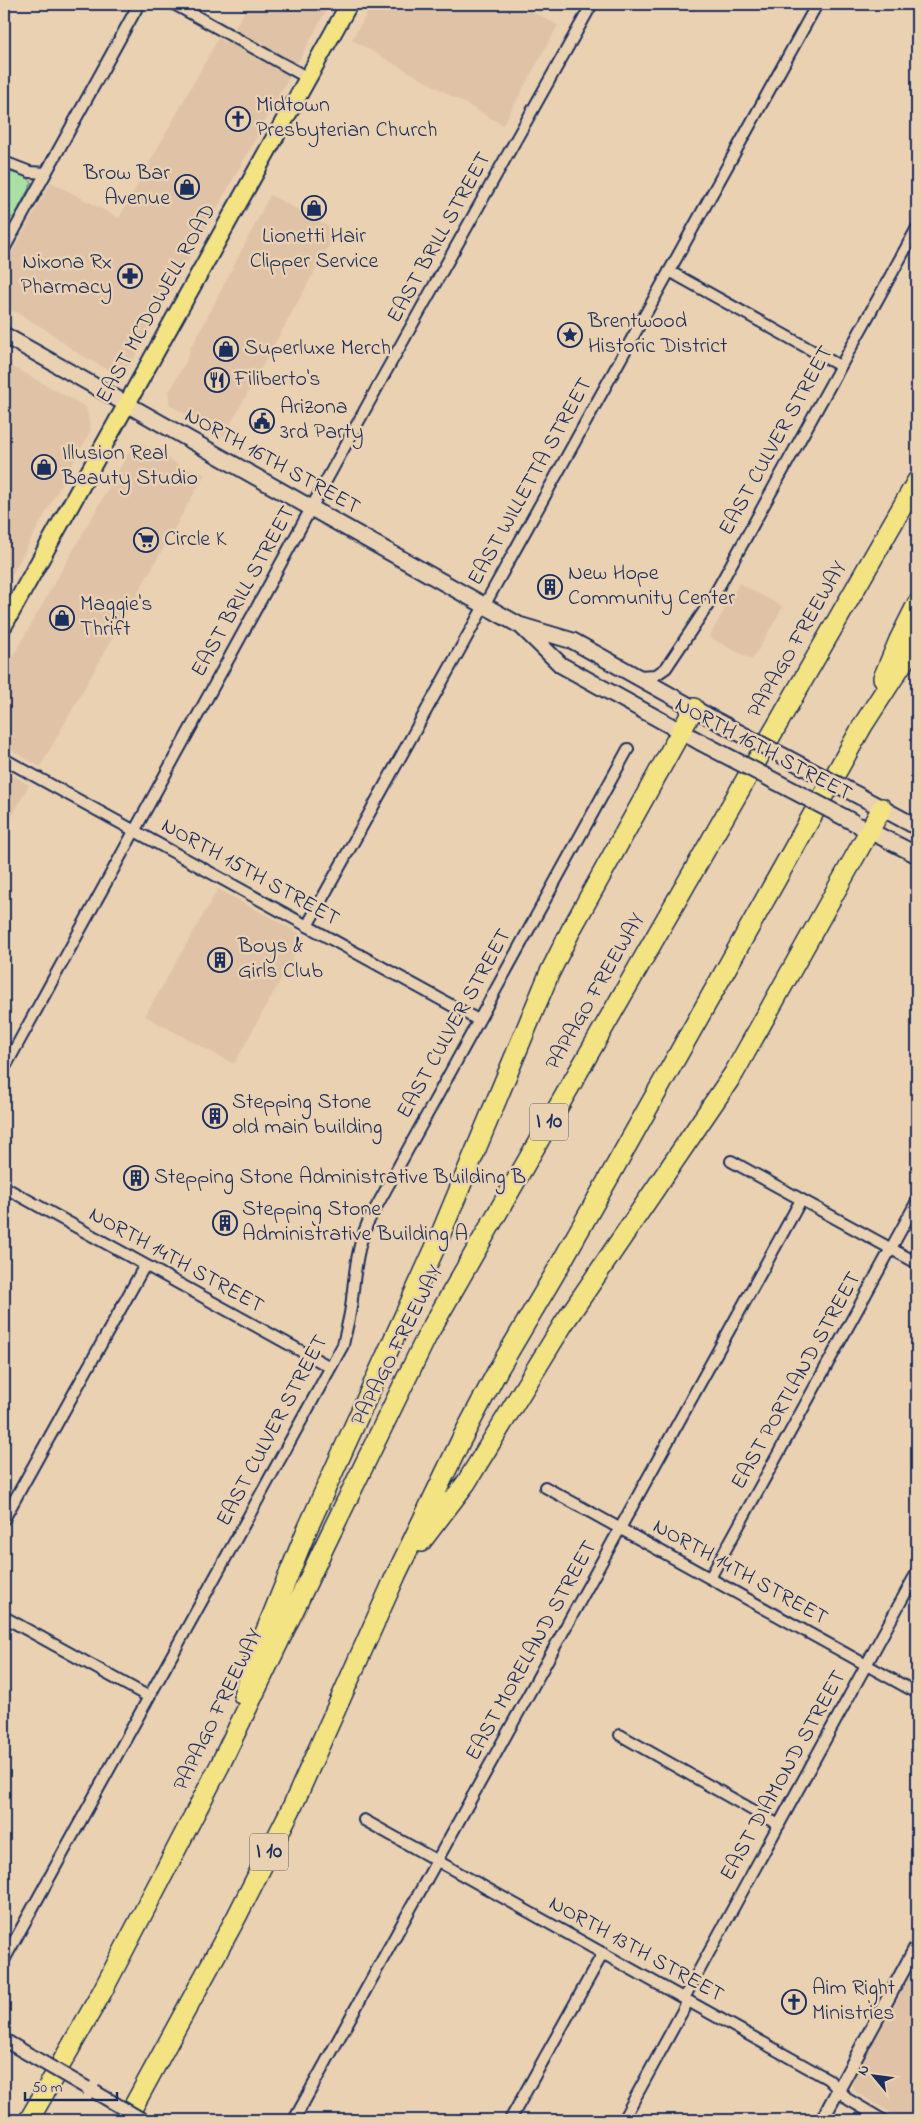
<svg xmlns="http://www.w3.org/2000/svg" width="921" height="2124" viewBox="0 0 921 2124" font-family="'Indie Flower',sans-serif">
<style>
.built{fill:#e0c3a7}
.green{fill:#aae0a3;stroke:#628880}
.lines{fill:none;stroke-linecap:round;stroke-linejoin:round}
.minor-casing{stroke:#1b2f5e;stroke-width:14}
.tertiary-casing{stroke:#1b2f5e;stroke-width:16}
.secondary-casing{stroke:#1b2f5e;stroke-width:19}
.primary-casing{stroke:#1b2f5e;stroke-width:20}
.motorway-casing{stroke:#1b2f5e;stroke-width:22}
.minor{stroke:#ead1b2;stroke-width:10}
.tertiary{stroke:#ead1b2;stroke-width:12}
.secondary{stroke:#ead1b2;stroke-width:15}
.primary{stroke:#f4e382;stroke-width:16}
.motorway{stroke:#f4e382;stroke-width:19}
.tertiary-bridge-casing{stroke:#1b2f5e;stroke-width:16;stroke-linecap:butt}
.secondary-bridge-casing{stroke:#1b2f5e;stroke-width:19;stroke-linecap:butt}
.tertiary-bridge{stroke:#ead1b2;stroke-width:12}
.secondary-bridge{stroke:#ead1b2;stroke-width:15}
.labels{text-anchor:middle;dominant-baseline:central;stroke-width:5;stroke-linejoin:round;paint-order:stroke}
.shield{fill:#ead1b2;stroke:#596077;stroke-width:1}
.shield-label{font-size:21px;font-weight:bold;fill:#1b2f5e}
.poi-label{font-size:22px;fill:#1b2f5e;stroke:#ead1b2;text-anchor:start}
.street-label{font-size:22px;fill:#1b2f5e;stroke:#ead1b2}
</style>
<rect width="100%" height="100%" fill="#ead1b2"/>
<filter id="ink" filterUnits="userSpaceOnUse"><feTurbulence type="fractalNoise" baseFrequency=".02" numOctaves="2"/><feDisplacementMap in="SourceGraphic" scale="10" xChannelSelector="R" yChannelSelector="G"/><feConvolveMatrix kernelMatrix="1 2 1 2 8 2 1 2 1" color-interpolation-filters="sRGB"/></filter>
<g filter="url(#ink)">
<!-- built -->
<path class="built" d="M249,4H330L132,362L123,370L114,372L109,370L80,355L48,331L16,312L4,310V266L51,182L119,218L219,37L225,43Z
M372,4H517L558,25L503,125L352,40Z
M270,195L337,231L224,436L173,407L169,403V392L186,361L191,345H193Z
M4,362L86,407L91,430L4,589Z
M137,445L146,446L184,468L205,474L40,767L4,746V672L130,450Z
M739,583L783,607L752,660L709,637Z
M4,770L29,785L4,831Z
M218,889L305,936L234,1064L145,1016Z
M917,1963V2120H903L857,2093L852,2086V2080Z"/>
<!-- green -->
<path class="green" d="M9,172L24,176L32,182L15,215L9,220L5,216L4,211V173Z"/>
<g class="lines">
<defs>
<path id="minor" d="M174,4L308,78
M4,162L30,172L46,173
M4,249L139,4
M669,271L840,366
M637,676L656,675L666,668L712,599L917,228
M4,759L478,1020
M307,926L817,4
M4,1069L384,375L592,4
M731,1161L917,1263
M4,1187L330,1367
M545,1487L917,1693
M4,1519L145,1265
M710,1578L917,1201
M4,1617L149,1697
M620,1735L779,1825
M364,1820L828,2079L849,2100L883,2120
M4,1960L343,1345C346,1330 351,1314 352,1299C355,1272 357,1247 368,1222L628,749
M684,1998L917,1572
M294,2120L801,1200
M510,2120L603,1953
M623,2120L688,2001"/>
<path id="tertiary" d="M822,2120L917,1945"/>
<path id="secondary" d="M4,335L519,625L573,641L713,719
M521,626L561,665L700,742
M861,797L917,827
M860,826L917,855"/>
<path id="primary" d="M4,625L349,4"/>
<path id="motorway" d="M883,678L899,640L917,604
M421,1542L466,1483L564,1323L734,1073L882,808
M243,1695L258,1650L306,1532L434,1250L549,974L572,928L694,708
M29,2120L102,1992L220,1765L327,1541L428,1334L917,481
M126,2120L237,1916L293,1805L396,1575L461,1440L498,1370L557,1270L863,725L917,641"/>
</defs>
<!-- minor casing -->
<use href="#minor" class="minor-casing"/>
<!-- tertiary casing -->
<use href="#tertiary" class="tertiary-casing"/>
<!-- secondary casing -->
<use href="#secondary" class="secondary-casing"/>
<!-- primary casing -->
<use href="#primary" class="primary-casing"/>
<!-- motorway casing -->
<use href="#motorway" class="motorway-casing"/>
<!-- minor -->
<use href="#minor" class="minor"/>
<!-- tertiary -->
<use href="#tertiary" class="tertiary"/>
<!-- secondary -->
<use href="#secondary" class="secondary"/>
<!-- primary -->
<use href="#primary" class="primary"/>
<!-- motorway -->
<use href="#motorway" class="motorway"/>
<defs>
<path id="tertiary-bridge" d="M4,2040L87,2088
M95,2092L143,2120"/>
<path id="secondary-bridge" d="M713,719L861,797
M700,742L855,823"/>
</defs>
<!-- tertiary-bridge casing -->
<use href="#tertiary-bridge" class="tertiary-bridge-casing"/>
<!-- secondary-bridge casing -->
<use href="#secondary-bridge" class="secondary-bridge-casing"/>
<!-- tertiary-bridge -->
<use href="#tertiary-bridge" class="tertiary-bridge"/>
<!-- secondary-bridge -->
<use href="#secondary-bridge" class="secondary-bridge"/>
</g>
</g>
<!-- icons -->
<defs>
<symbol id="church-ring" viewBox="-11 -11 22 22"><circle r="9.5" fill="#ead1b2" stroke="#1b2f5e" stroke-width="1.5"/><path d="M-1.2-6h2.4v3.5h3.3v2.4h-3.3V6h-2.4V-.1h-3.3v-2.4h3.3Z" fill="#1b2f5e"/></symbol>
<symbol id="shop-ring" viewBox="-11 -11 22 22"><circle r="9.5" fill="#ead1b2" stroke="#1b2f5e" stroke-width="1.5"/><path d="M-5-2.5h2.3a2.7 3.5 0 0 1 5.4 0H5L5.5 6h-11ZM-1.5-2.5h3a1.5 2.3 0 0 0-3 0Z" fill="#1b2f5e"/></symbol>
<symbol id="pharmacy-ring" viewBox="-11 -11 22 22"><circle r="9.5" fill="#ead1b2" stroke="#1b2f5e" stroke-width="1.5"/><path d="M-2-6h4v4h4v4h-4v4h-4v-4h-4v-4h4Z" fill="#1b2f5e"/></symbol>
<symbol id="sight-ring" viewBox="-11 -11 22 22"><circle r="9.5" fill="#ead1b2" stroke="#1b2f5e" stroke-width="1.5"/><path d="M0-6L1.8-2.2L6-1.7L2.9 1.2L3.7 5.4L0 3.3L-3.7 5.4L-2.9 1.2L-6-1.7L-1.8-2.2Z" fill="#1b2f5e"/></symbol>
<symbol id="restaurant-ring" viewBox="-11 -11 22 22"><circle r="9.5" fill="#ead1b2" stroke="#1b2f5e" stroke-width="1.5"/><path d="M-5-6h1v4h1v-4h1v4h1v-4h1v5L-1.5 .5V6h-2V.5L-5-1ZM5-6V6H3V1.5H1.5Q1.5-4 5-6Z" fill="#1b2f5e"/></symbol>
<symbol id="civic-ring" viewBox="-11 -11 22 22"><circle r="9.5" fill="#ead1b2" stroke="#1b2f5e" stroke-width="1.5"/><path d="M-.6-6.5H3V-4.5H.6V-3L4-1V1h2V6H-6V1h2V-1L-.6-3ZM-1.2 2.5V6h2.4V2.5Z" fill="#1b2f5e"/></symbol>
<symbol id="supermarket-ring" viewBox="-11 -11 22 22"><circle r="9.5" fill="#ead1b2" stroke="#1b2f5e" stroke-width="1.5"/><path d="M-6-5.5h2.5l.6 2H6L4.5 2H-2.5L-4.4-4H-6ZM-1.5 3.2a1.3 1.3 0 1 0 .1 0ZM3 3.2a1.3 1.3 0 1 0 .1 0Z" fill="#1b2f5e"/></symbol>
<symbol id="building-ring" viewBox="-11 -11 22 22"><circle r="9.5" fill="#ead1b2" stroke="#1b2f5e" stroke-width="1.5"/><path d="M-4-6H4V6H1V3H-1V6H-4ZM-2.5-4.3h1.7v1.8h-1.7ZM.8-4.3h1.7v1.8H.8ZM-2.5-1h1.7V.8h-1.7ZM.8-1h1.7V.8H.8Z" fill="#1b2f5e"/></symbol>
</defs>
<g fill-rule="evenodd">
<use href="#church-ring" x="224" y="105" width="28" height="28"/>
<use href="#shop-ring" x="173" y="173" width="28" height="28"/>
<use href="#shop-ring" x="300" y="194" width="28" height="28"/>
<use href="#pharmacy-ring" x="116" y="262" width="28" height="28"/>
<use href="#sight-ring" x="556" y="321" width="28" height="28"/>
<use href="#shop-ring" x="212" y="335" width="28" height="28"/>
<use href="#restaurant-ring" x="203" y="366" width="28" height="28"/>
<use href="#civic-ring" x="248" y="407" width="28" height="28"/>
<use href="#shop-ring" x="30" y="453" width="28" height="28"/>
<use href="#supermarket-ring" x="132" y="526" width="28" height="28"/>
<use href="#building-ring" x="536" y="573" width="28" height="28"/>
<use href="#shop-ring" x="48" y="604" width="28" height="28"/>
<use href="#building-ring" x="206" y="946" width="28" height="28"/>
<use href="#building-ring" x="201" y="1102" width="28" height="28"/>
<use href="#building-ring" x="122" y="1164" width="28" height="28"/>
<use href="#building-ring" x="211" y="1209" width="28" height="28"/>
<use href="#church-ring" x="780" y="1988" width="28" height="28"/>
</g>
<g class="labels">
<!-- shield labels -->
<g class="shield">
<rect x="530" y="1103.5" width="38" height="37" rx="4"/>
<rect x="250" y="1833.5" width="38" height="37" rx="4"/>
</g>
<g class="shield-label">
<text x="549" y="1122">I 10</text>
<text x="269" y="1852">I 10</text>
</g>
<!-- poi labels -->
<g class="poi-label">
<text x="256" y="106">Midtown<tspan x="256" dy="25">Presbyterian Church</tspan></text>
<text x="170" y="174" text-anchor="end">Brow Bar<tspan x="170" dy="25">Avenue</tspan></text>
<text x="314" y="237" text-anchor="middle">Lionetti Hair<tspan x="314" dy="25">Clipper Service</tspan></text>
<text x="112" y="263" text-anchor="end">Nixona Rx<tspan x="112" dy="25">Pharmacy</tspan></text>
<text x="588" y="322">Brentwood<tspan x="588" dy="25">Historic District</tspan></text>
<text x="244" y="349">Superluxe Merch</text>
<text x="234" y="380">Filiberto's</text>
<text x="280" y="408">Arizona<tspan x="280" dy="25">3rd Party</tspan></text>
<text x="62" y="454">Illusion Real<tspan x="62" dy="25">Beauty Studio</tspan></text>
<text x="164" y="540">Circle K</text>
<text x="568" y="574">New Hope<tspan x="568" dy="25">Community Center</tspan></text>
<text x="80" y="605">Maggie's<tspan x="80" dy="25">Thrift</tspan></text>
<text x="238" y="947">Boys &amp;<tspan x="238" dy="25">Girls Club</tspan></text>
<text x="232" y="1103">Stepping Stone<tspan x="232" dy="25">old main building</tspan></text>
<text x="154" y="1178">Stepping Stone Administrative Building B</text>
<text x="242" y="1210">Stepping Stone<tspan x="242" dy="25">Administrative Building A</tspan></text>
<text x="812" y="1989">Aim Right<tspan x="812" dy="25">Ministries</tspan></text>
</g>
<!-- street labels -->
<g class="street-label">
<text transform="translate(440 238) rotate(-61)">EAST BRILL STREET</text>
<text transform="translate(157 304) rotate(-61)">EAST MCDOWELL ROAD</text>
<text transform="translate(777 441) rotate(-61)">EAST CULVER STREET</text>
<text transform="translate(272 462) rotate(29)">NORTH 16TH STREET</text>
<text transform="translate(531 482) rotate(-61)">EAST WILLETTA STREET</text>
<text transform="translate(244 592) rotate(-61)">EAST BRILL STREET</text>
<text transform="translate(798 640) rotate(-60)">PAPAGO FREEWAY</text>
<text transform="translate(763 750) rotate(28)">NORTH 16TH STREET</text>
<text transform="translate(250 873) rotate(29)">NORTH 15TH STREET</text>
<text transform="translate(596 992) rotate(-60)">PAPAGO FREEWAY</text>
<text transform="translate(455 1024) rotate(-61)">EAST CULVER STREET</text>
<text transform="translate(176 1261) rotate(29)">NORTH 14TH STREET</text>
<text transform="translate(398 1346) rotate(-63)">PAPAGO FREEWAY</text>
<text transform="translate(797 1381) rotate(-61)">EAST PORTLAND STREET</text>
<text transform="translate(273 1431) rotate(-62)">EAST CULVER STREET</text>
<text transform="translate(740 1573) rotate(29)">NORTH 14TH STREET</text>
<text transform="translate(532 1651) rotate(-61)">EAST MORELAND STREET</text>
<text transform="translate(219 1710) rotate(-64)">PAPAGO FREEWAY</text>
<text transform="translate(784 1776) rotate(-61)">EAST DIAMOND STREET</text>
<text transform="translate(636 1950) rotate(29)">NORTH 13TH STREET</text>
</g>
</g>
<!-- margin -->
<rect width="921" height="2124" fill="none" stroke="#ead1b2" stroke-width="20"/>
<rect x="10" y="10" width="901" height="2104" fill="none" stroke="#1b2f5e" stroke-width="2" filter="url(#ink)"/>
<!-- north arrow -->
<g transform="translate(874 2076) rotate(299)" stroke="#ead1b2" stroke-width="4" paint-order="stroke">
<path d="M0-4L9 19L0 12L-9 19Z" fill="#1b2f5e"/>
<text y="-8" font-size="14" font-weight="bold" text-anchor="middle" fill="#1b2f5e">N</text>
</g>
<!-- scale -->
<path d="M25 2092v8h92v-8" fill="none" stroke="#1b2f5e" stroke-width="2.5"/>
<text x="32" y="2092" font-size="15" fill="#1b2f5e" stroke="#ead1b2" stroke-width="4" paint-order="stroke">50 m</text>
</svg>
